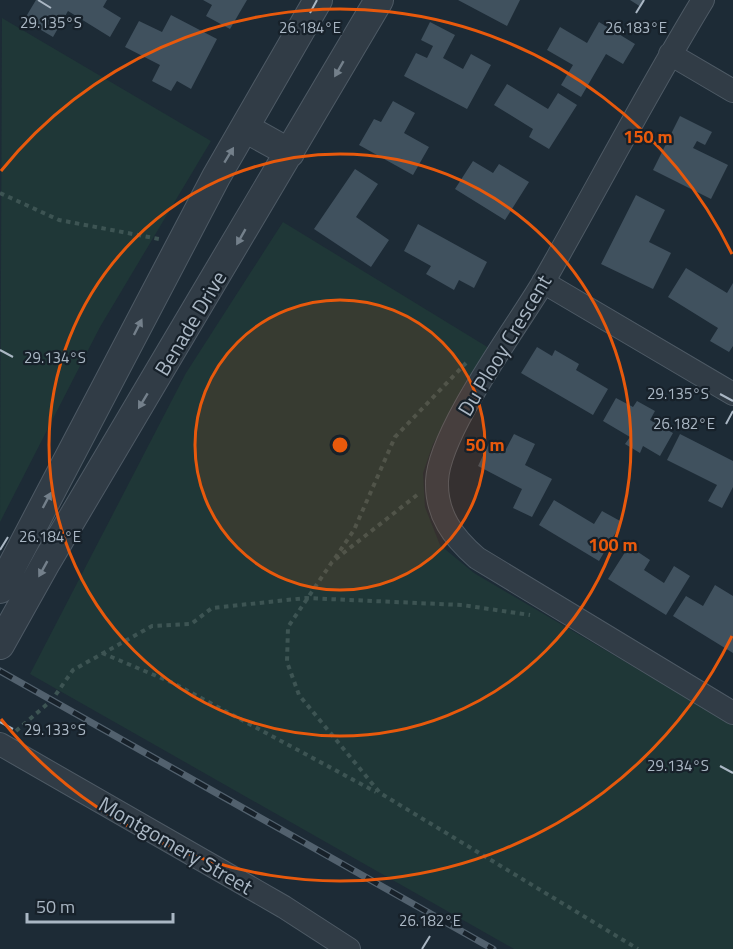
<svg xmlns="http://www.w3.org/2000/svg" width="733" height="949" viewBox="0 0 733 949" font-family="'Titillium Web',sans-serif">
<style>
.green{fill:#1f3737}
.building{fill:#40515e}
.lines{fill:none;stroke-linecap:round;stroke-linejoin:round}
.minor-casing{stroke:#4e5a65;stroke-width:24}
.tertiary-casing{stroke:#4e5a65;stroke-width:30}
.path{stroke:#3d5453;stroke-width:4;stroke-dasharray:4.5 4.5;stroke-linecap:butt}
.minor{stroke:#313c46;stroke-width:22}
.tertiary{stroke:#313c46;stroke-width:28}
.rail-casing{stroke:#52616e;stroke-width:7}
.rail{stroke:#17212a;stroke-width:4.5;stroke-dasharray:14;stroke-linecap:butt}
.oneway{fill:#74808b}
.ticks{fill:none;stroke:#aab7c4;stroke-width:2}
.ring{fill:none;stroke:#e8590c;stroke-width:3}
.labels{text-anchor:middle;dominant-baseline:central;stroke-width:4.5;stroke-linejoin:round;paint-order:stroke}
.street-label{font-size:21px;fill:#aab7c4;stroke:#17212a}
.ticks-label{font-size:15px;text-anchor:middle;fill:#aab7c4;stroke:#17212a;stroke-width:4.5;stroke-linejoin:round;paint-order:stroke}
.centre{fill:#e8590c;stroke:#17212a;stroke-width:3}
.ring-label{font-size:18px;text-anchor:middle;font-weight:bold;fill:#e8590c;stroke:#17212a;stroke-width:4.5;stroke-linejoin:round;paint-order:stroke}
</style>
<rect width="100%" height="100%" fill="#1d2b36"/>
<!-- green -->
<path class="green" d="M2,18L211,141L100,327L0,522Z
M283,222L489,348L433,444L423,473L425,507L440,545L474,573L733,725V949H514L30,674L186,373Z"/>
<!-- building -->
<path class="building" d="M36,0H107L103,7L121,18L110,37L68,11L53,37L24,20Z
M203,0H247L230,29L206,16L212,5Z
M458,0H520L507,26Z
M630,0H645L641,7Z
M171,15L217,39L191,89L177,81L171,91L152,81L160,65L125,47L139,21L162,32Z
M430,22L455,35L443,58L463,69L471,54L491,65L467,109L404,76L416,53L427,58L433,46L421,40Z
M599,22L635,44L623,64L606,54L581,97L561,85L573,65L547,50L560,27L587,43Z
M507,84L548,109L558,93L577,105L549,149L529,137L533,129L494,105Z
M393,101L415,113L404,133L429,147L413,175L359,145L374,119L381,122Z
M680,116L712,132L705,145L697,141L693,148L728,165L711,199L653,170Z
M473,161L493,173L499,164L529,182L505,220L455,189Z
M355,169L378,184L356,217L389,240L371,267L314,229Z
M636,195L665,210L649,242L671,253L653,289L601,264Z
M418,224L487,262L474,288L459,280L454,290L426,274L431,266L404,251Z
M686,268L727,293L733,283V346L729,352L710,341L718,328L668,297Z
M537,347L552,356L555,350L579,364L576,370L608,389L593,415L521,373Z
M616,398L633,407L637,401L655,411L650,420L673,433L660,456L643,446L640,453L625,444L630,437L603,421Z
M514,434L535,444L525,465L552,479L532,517L513,508L522,489L478,466L489,443L505,451Z
M680,434L733,461V487L722,508L708,501L717,485L667,460Z
M554,500L594,524L602,511L622,522L599,561L539,525Z
M629,546L650,560L644,570L664,583L674,566L690,576L666,615L608,579Z
M715,585L733,596V653L673,616L686,596L703,606Z"/>
<g class="lines">
<defs>
<path id="minor" d="M703,0C647,92 597,188 544,281C517,327 439,431 437,481C436,515 453,537 477,558L733,713
M670,54L733,91
M543,282L733,394
M0,744L284,907L349,949"/>
<path id="tertiary" d="M245,128L290,153
M0,589L216,177L318,0
M0,645L47,561L379,0"/>
</defs>
<!-- minor casing -->
<use href="#minor" class="minor-casing"/>
<!-- tertiary casing -->
<use href="#tertiary" class="tertiary-casing"/>
<!-- path -->
<path class="path" d="M0,193L59,220L159,239
M417,495L332,562L288,627L287,662L299,695L380,793L638,949
M335,558L354,530L395,437L466,363
M102,653L173,683L376,792
M16,731L52,700L73,670L152,626L191,624L212,608L306,598L462,605L530,615"/>
<!-- minor -->
<use href="#minor" class="minor"/>
<!-- tertiary -->
<use href="#tertiary" class="tertiary"/>
<defs>
<path id="rail" d="M0,671L493,949"/>
</defs>
<!-- rail casing -->
<use href="#rail" class="rail-casing"/>
<!-- rail -->
<use href="#rail" class="rail"/>
</g>
<!-- one-way arrows -->
<defs><path id="oneway-solid" d="M-6-.8H1V-3.2L6.5 0L1 3.2V.8H-6Z" transform="scale(1.5)"/></defs>
<g class="oneway">
<use href="#oneway-solid" transform="translate(339 69) rotate(120)"/>
<use href="#oneway-solid" transform="translate(229 155) rotate(-59)"/>
<use href="#oneway-solid" transform="translate(241 237) rotate(120)"/>
<use href="#oneway-solid" transform="translate(138 327) rotate(-63)"/>
<use href="#oneway-solid" transform="translate(143 401) rotate(121)"/>
<use href="#oneway-solid" transform="translate(47 500) rotate(-62)"/>
<use href="#oneway-solid" transform="translate(43 569) rotate(119)"/>
</g>
<!-- ticks -->
<path class="ticks" d="M38,0L51,8M310,13L317,0M636,13L644,0M0,350L13,357M720,394L733,401M726,424L733,411M0,550L8,537M0,722L13,729M720,766L733,773M422,949L430,936"/>
<!-- distance rings -->
<circle cx="340" cy="445" r="145" fill="#e8590c" fill-opacity=".12"/>
<g class="ring">
<circle cx="340" cy="445" r="145"/>
<circle cx="340" cy="445" r="291"/>
<path d="M732 636A436 436 0 0 1 1 719M1 171A436 436 0 0 1 732 254"/>
</g>
<g class="labels">
<!-- street labels -->
<g class="street-label">
<text transform="translate(190 323) rotate(-59)">Benade Drive</text>
<text transform="translate(504 345) rotate(-59)">Du Plooy Crescent</text>
<text transform="translate(176 845) rotate(30)">Montgomery Street</text>
</g>
</g>
<g class="ticks-label">
<text x="51" y="28">29.135°S</text>
<text x="310" y="33">26.184°E</text>
<text x="636" y="33">26.183°E</text>
<text x="55" y="363">29.134°S</text>
<text x="678" y="399">29.135°S</text>
<text x="684" y="429">26.182°E</text>
<text x="50" y="542">26.184°E</text>
<text x="55" y="735">29.133°S</text>
<text x="678" y="771">29.134°S</text>
<text x="430" y="926">26.182°E</text>
</g>
<circle cx="340" cy="445" r="9" class="centre"/>
<g class="ring-label">
<text x="648" y="143">150 m</text>
<text x="485" y="451">50 m</text>
<text x="613" y="551">100 m</text>
</g>
<!-- scale -->
<path d="M27 913v9h146v-9" fill="none" stroke="#aab7c4" stroke-width="3"/>
<text x="36" y="913" font-size="18" fill="#aab7c4" stroke="#17212a" stroke-width="4.5" paint-order="stroke">50 m</text>
</svg>
